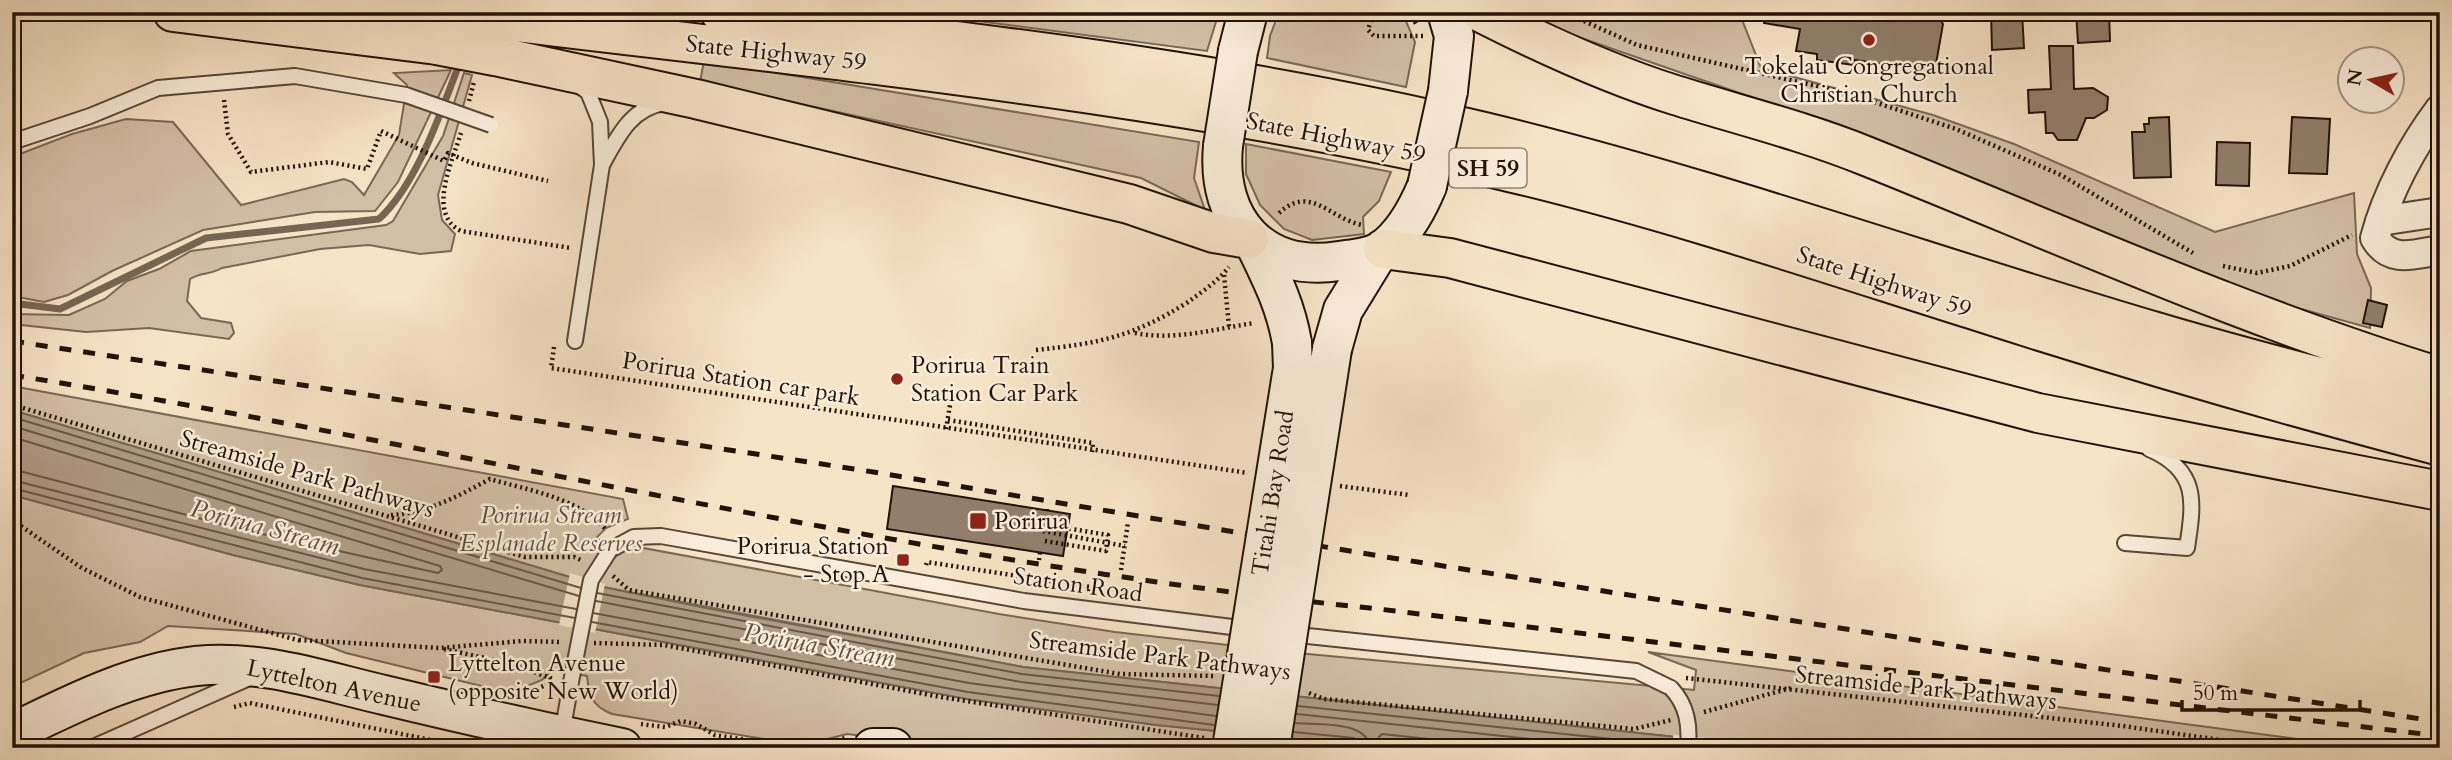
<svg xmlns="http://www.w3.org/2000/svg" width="2452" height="760" viewBox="0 0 2452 760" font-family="Cardo,serif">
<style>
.green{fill:#d3bfa6;stroke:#7a6857;stroke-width:2}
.water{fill:#af9c85;stroke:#776553;stroke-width:2}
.pier{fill:#f7e3c6}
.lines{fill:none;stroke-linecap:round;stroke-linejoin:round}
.shore{stroke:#685746;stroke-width:2}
.stream{stroke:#776553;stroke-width:7}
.building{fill:#917f6b;stroke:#221208;stroke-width:2}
.service-casing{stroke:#574638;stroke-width:18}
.minor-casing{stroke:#574638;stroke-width:32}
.secondary-casing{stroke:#221208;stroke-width:42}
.primary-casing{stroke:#221208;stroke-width:42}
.path{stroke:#221208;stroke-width:4.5;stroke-dasharray:2 3.5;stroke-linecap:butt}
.service{stroke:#faedda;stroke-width:14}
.minor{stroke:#faedda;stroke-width:28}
.secondary{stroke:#faedda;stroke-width:38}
.primary{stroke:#f7e3c6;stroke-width:38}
.rail{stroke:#221208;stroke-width:5;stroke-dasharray:12 12;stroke-linecap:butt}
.service-bridge-casing{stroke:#574638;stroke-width:18;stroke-linecap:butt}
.secondary-bridge-casing{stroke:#221208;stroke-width:42;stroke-linecap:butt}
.primary-bridge-casing{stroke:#221208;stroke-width:42;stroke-linecap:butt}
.service-bridge{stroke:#faedda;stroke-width:14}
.secondary-bridge{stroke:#faedda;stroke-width:38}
.primary-bridge{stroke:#f7e3c6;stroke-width:38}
.poi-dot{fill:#8f2418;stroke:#faedda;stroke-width:2.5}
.labels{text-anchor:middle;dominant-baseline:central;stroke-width:5;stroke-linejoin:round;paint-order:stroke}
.shield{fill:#faedda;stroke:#635447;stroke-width:2}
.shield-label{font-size:23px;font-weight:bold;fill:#221208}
.street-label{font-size:24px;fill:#221208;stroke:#faedda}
.poi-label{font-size:24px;fill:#221208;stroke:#faedda;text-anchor:start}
.park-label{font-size:24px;font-style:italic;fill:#604f3f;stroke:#faedda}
.water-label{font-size:26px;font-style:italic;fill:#615040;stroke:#faedda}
</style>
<rect width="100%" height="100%" fill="#f7e3c6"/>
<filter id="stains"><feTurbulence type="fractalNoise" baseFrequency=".00286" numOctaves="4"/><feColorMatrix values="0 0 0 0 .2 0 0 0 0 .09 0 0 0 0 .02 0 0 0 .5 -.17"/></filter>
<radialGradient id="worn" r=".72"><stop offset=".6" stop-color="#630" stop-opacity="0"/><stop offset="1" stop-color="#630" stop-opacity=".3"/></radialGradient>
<!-- green -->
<path class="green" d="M908,12H1219L1207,51Z
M1279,12H1402L1415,42L1406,87L1267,58L1270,36Z
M1524,12H1739L1761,68L1933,115L2014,144L2215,232L2354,193L2357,254L2371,288L2370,328L2250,295L1837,127L1541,24Z
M704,61L1199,142L1194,178L1205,210L1141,178L700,82Z
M451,70L398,182L375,211L315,212L203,230L112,271L68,295L44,302L12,296V157L72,134L126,119L173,122L241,205L344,179L352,182L364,195L399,135L407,85L394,73Z
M464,73L472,75L438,195L442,220L455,234L451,251L420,254L369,245L320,249L222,268C210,275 201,272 190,279L187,301L201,318L231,323L234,333L229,339L149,328L86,332L12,324V314L69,315L105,299L127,281L159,269L191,251L386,225L393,221L443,136Z
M1246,144L1391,172L1379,201L1363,217L1364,234L1312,240L1284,229L1260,205L1246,174Z
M12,386L623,499L628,519L606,528L595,539L999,614L1115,632L1308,654L1694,690L1696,670L1648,652L2364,748H1779L1023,667L603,587L12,410Z
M12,495L233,555L360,585L967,699L1156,725L1388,748H968L847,734L807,744L783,742L612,714C592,706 589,696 587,676L552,670L542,680L510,693L346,653L296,634L168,626L140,642L84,653L12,687Z"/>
<!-- water -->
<path class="water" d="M12,410L603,587L716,610L1023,667L1779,748H1388L1156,725L967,699L360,585L233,555L12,495Z"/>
<!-- pier -->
<path class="pier" d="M570,573L605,584L595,633L559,625Z
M1673,735L1709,738V748H1673Z"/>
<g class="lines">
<!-- shore -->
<path class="shore" d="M12,417L581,588
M12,426L579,596
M12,437L440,566L442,570L438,573L240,529L12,469
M12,480L364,569L576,609
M12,488L362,578L575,618
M597,593L1022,674L1219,696
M596,601L1021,682L1218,705
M593,613L969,683L1216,716
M592,622L968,692L1214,725
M1298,706L1679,746
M1297,714L1614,748
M1295,723C1316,725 1368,720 1370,748
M1294,732L1354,738L1361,748
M1380,748L1379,737L1382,734L1514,748"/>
<!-- stream -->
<path class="stream" d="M12,303L60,309L206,238L379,219C418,183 441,111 460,62"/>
</g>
<!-- building -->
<path class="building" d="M1765,12H1934L1943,24L1936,64L1927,71L1854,60L1853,65L1817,60V54L1796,51L1800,29L1764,23Z
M1991,12H2022L2024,48L1992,50Z
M2076,12H2109L2110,41L2078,43Z
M2049,46H2073L2074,89L2093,88L2108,97L2107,110L2094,118H2086L2077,140H2058L2053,133H2046L2045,112L2029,113L2028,90L2051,89Z
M2169,117L2171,177L2134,178L2132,132H2145L2144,124H2149V118Z
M2292,117L2330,119L2327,174L2289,173Z
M2217,142L2250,143L2249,186L2216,185Z
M2368,300L2387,305L2382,327L2363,323Z
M893,486L1070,514L1063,556L887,529Z"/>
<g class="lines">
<defs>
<path id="service" d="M12,142L90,116L158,88L295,76L406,95
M602,165C617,138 631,107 665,103
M575,341L602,165L600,122L588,92L576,84
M2125,543L2187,548C2194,502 2199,470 2149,449
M610,550L634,537L661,536L1024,601L1248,629
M1289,634L1636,671L1671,688
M562,734L571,682
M91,748L249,678"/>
<path id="minor" d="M2440,109C2412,146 2387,193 2375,238C2390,264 2415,254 2440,250
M2380,221L2440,212"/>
<path id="secondary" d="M1447,12L1454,36L1448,91
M1238,51L1248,12
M1223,146C1216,221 1262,273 1339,261C1352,259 1370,258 1381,251C1403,236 1417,210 1427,186
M1255,244C1271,277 1286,306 1292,343
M1332,349L1343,310L1378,253
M12,733C70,705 132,673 196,666C260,659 323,681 384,695C463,714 543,732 622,748
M873,748H893"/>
<path id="primary" d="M173,12L437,45
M408,12L449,15
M720,12C975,43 1233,71 1484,132C1712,187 1932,266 2156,332C2250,360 2345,384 2440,408
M1480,12C1543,44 1608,74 1675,95C1739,115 1804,131 1866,156C2056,232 2244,317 2440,377
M508,21C847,62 1189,95 1522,175C1674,212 1822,262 1971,309C2126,359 2282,404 2440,446
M495,56L696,99L1129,204L1214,233L1249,239
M1383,249L1450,258L2038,413L2440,491"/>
</defs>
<!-- service casing -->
<use href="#service" class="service-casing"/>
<!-- minor casing -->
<use href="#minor" class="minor-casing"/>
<!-- secondary casing -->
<use href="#secondary" class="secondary-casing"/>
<!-- primary casing -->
<use href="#primary" class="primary-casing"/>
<!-- path -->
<path class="path" d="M1379,12L1371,21L1368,30L1374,36H1423
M1410,12L1416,24
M1564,12L1637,45L1847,93L1956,129L2061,175L2193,253
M224,100L228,134L251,172L329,162L367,169L381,131L444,161L448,153L472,163L548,181
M469,101L474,82
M461,133C453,160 426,214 461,231L571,248
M1279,213C1310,184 1329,218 1362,225
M2223,266L2257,273L2290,266L2352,235
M1224,275L1229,327
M1135,333C1174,341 1215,329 1254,323
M554,347L551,368L1248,473
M1036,350C1100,343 1133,337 1188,302C1202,292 1218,281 1229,267
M23,408L525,557H574L583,561
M948,420L1093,443L1092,452
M946,429L951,399
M1340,486L1409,495
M1047,511V509
M391,515C428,513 458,496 490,479C527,490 581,498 607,531
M12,520L82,568L140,597L301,641
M1043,531L1125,546
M1045,541L1106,551L1108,535L1048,525
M1039,560L1040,552
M926,565L927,562L1090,587L1089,592
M1121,570L1128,522
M613,576L629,590L1120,674L1214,676
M299,640L440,648L522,641L561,642
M594,643L664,645L941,697L1204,738
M444,649L512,664L553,679
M1686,678L2123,726L2276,748
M1309,693L1324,699L1634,729L1671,720
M521,695L546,685L552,677
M234,707L250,703L431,740
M1704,712L1791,688
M641,724L665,727L681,721L696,724L715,735L798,748
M1300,742L1359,748
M923,745L936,748
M811,748L845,738"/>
<!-- service -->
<use href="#service" class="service"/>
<!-- minor -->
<use href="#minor" class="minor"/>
<!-- secondary -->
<use href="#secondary" class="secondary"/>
<!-- primary -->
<use href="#primary" class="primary"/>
<!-- rail -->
<path class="rail" d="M12,341L861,470L1386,557L2440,722
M12,375C465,448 913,562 1370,608L2440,736"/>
<defs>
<path id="service-bridge" d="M406,95L491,125
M571,682L591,580L610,550
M1671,688C1687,705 1690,725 1688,748"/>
<path id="secondary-bridge" d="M1223,146L1238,51
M1427,186L1448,91
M1232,748L1293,368L1292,343
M1270,748L1332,349"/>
<path id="primary-bridge" d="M449,15L508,21
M437,45L495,56"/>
</defs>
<!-- service-bridge casing -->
<use href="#service-bridge" class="service-bridge-casing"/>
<!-- secondary-bridge casing -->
<use href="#secondary-bridge" class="secondary-bridge-casing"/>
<!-- primary-bridge casing -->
<use href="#primary-bridge" class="primary-bridge-casing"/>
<!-- service-bridge -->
<use href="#service-bridge" class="service-bridge"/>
<!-- secondary-bridge -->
<use href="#secondary-bridge" class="secondary-bridge"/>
<!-- primary-bridge -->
<use href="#primary-bridge" class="primary-bridge"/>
</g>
<!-- markers -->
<g class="poi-dot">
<circle cx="1869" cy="40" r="7"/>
<circle cx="897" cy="379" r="7"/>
<rect x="969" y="512" width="18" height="18" rx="3.5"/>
<rect x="896" y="553" width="14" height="14" rx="3.5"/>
<rect x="427" y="670" width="14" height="14" rx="3.5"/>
</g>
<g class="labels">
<!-- shield labels -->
<rect class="shield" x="1449.5" y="148.5" width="77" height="39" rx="5"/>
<g class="shield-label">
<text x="1488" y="168">SH 59</text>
</g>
<!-- street labels -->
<g class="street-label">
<text transform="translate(776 53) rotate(6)">State Highway 59</text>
<text transform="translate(1336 138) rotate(11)">State Highway 59</text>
<text transform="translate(1884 282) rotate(18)">State Highway 59</text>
<text transform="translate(741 379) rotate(9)">Porirua Station car park</text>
<text transform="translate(307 474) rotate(16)">Streamside Park Pathways</text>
<text transform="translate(1273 493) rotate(-81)">Titahi Bay Road</text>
<text transform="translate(1078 585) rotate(8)">Station Road</text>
<text transform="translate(1160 656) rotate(7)">Streamside Park Pathways</text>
<text transform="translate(334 686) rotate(12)">Lyttelton Avenue</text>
<text transform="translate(1926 688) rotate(6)">Streamside Park Pathways</text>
</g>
<!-- poi labels -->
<g class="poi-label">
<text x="1869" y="66" text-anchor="middle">Tokelau Congregational<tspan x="1869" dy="28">Christian Church</tspan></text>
<text x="911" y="365">Porirua Train<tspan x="911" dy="28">Station Car Park</tspan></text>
<text x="994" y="521">Porirua</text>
<text x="889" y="546" text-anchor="end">Porirua Station<tspan x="889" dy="28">- Stop A</tspan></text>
<text x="448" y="663">Lyttelton Avenue<tspan x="448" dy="28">(opposite New World)</tspan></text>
</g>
<!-- park labels -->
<g class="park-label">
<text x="551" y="515">Porirua Stream<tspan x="551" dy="28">Esplanade Reserves</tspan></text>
</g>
<!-- water labels -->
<g class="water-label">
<text transform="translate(265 527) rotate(15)">Porirua Stream</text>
<text transform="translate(819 645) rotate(10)">Porirua Stream</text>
</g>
</g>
<!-- margin -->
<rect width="2452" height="760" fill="none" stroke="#f7e3c6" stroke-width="42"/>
<rect x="14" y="14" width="2424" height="732" fill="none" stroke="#221208" stroke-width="3.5"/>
<rect x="21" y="21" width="2410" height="718" fill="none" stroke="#221208" stroke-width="2"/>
<!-- north arrow -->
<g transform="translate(2371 80) rotate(279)"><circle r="33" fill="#faedda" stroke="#a49586" stroke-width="2"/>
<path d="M0-5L12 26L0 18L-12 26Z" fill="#8f2418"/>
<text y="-10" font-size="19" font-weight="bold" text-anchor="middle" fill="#221208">N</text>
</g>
<!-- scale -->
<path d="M2182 700v10h178v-10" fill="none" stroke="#221208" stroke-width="3.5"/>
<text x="2193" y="700" font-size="21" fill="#221208" stroke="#faedda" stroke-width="5" paint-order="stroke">50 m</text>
<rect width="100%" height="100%" filter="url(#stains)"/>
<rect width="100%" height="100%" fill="url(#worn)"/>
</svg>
